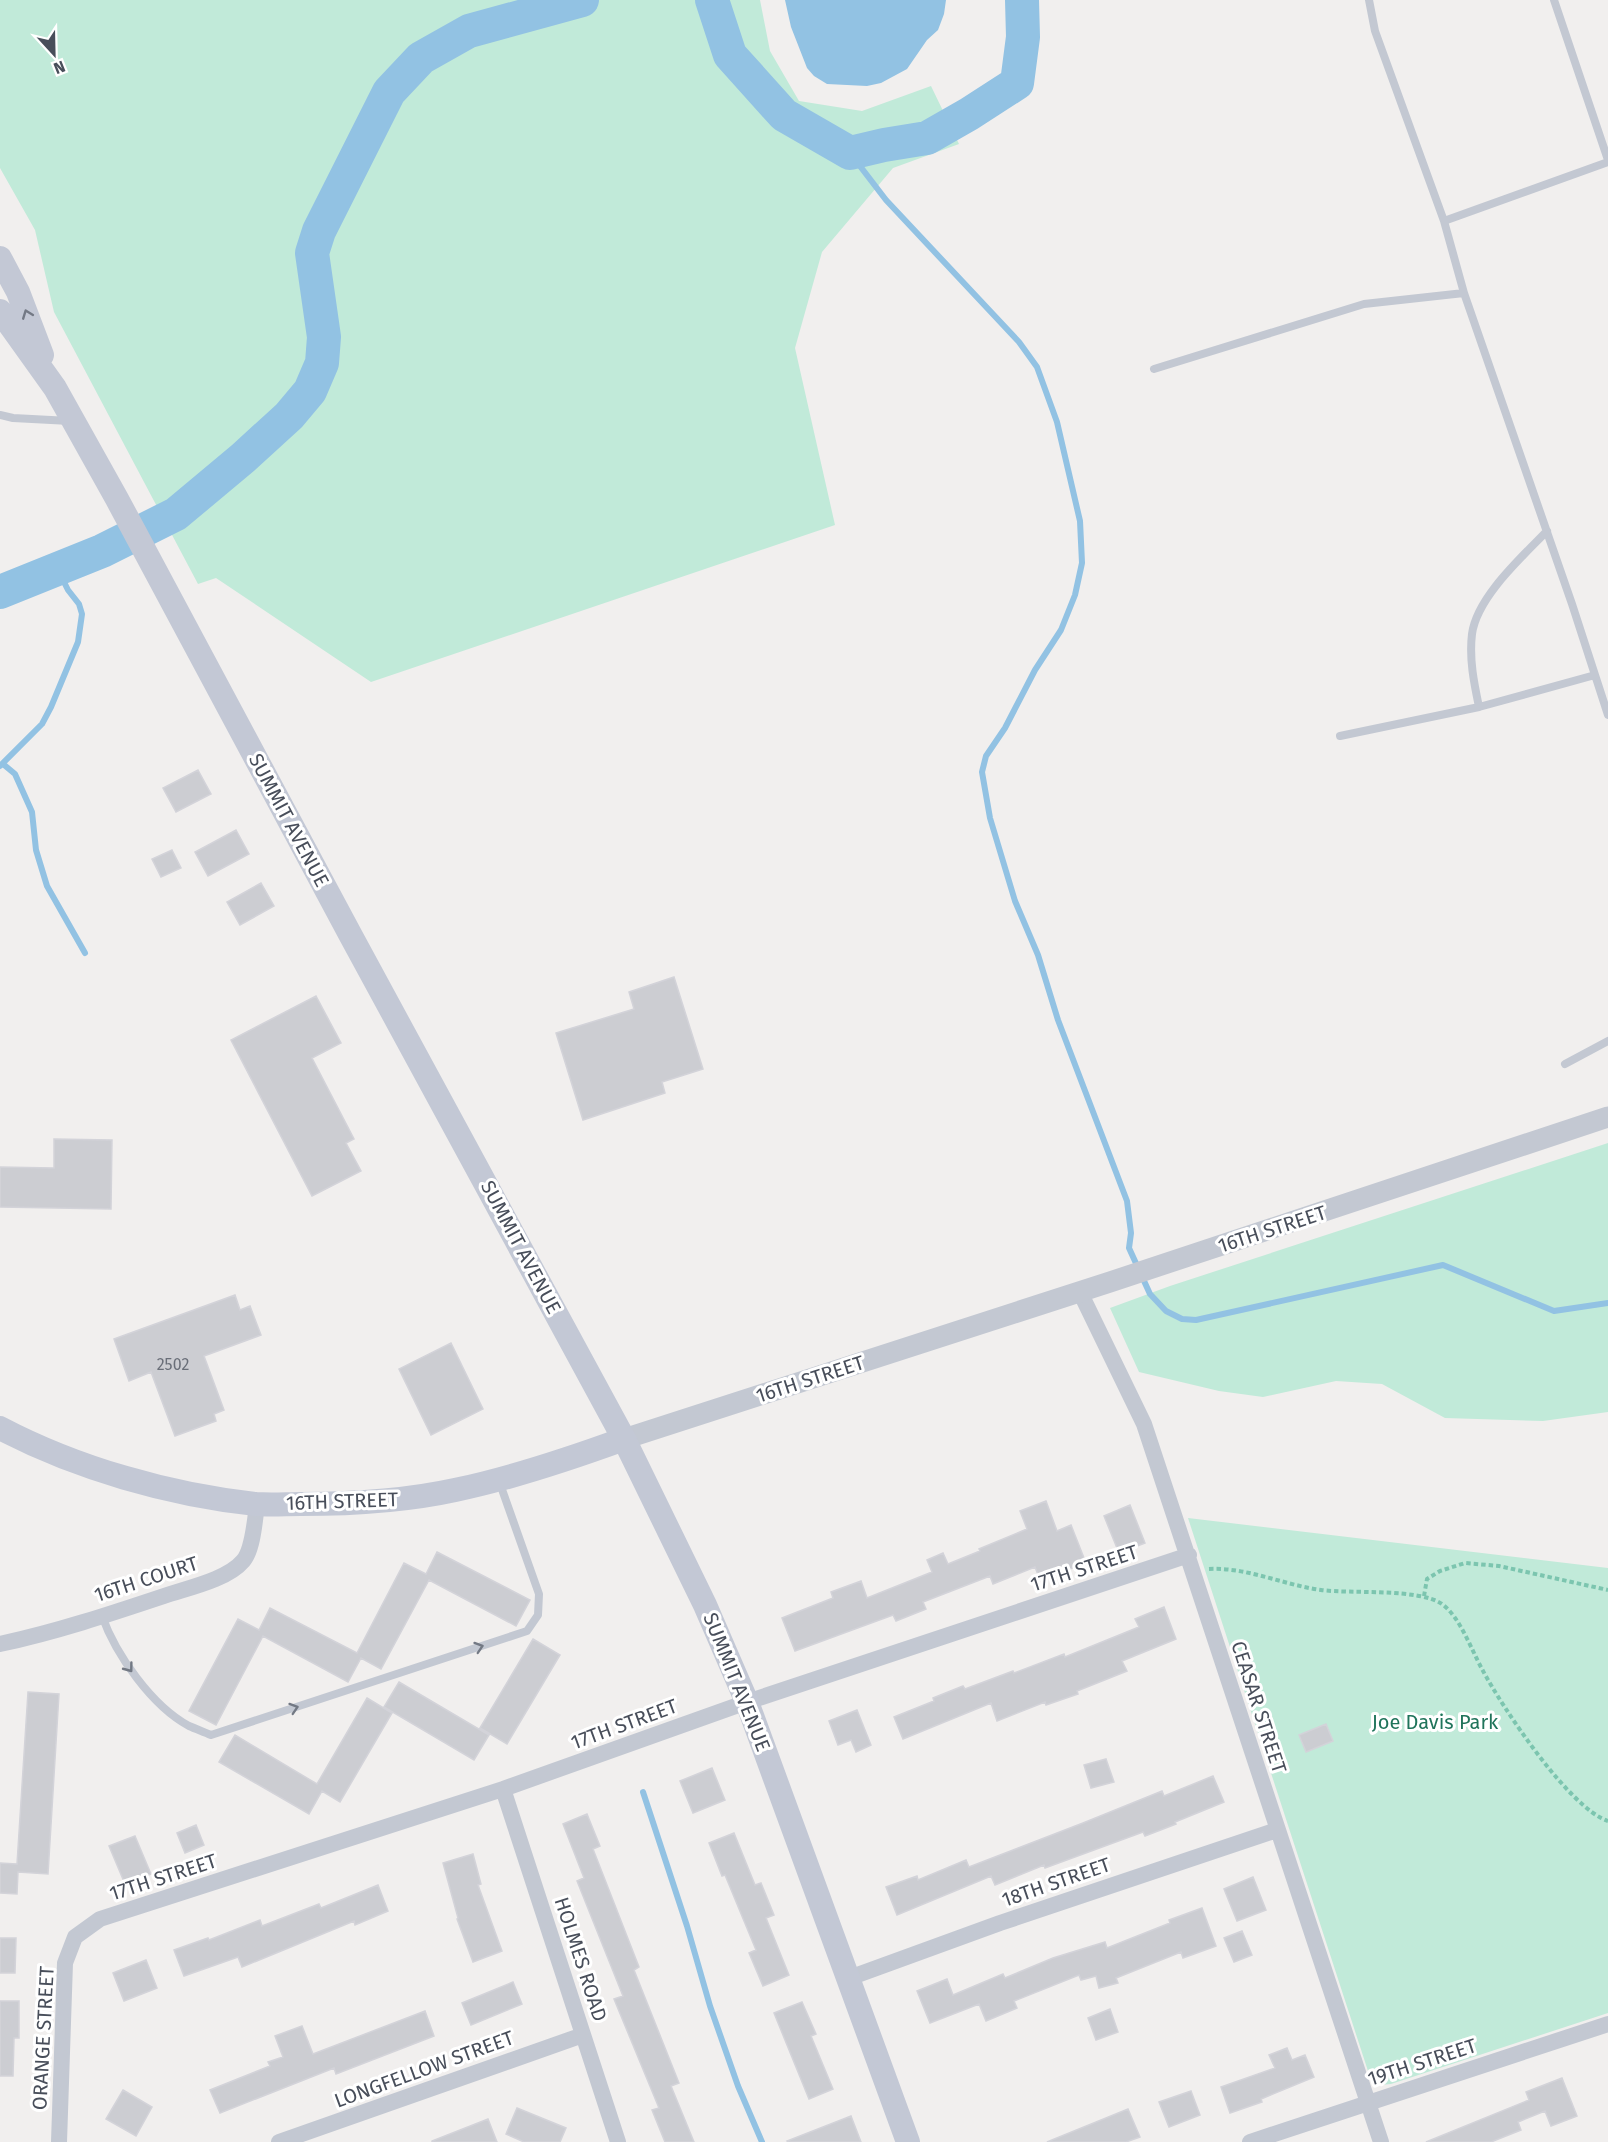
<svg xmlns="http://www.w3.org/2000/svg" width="1608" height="2142" viewBox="0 0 1608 2142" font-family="'Fira Sans',sans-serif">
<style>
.green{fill:#c1ead9}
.water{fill:#92c2e3}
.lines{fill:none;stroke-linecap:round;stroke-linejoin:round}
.stream{stroke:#92c2e3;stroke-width:6}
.river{stroke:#92c2e3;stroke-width:34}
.building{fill:#cccdd2;stroke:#d3d3d9;stroke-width:1.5}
.path{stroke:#7cc5af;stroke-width:4;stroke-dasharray:4.5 3;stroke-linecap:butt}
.service{stroke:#c3c8d2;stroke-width:8}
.minor{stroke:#c3c8d2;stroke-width:16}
.tertiary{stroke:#c3c8d2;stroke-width:21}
.secondary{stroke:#c3c8d5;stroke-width:24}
.oneway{stroke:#737985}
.oneway2{stroke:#737984}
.labels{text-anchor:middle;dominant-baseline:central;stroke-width:6;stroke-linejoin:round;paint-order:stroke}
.number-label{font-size:16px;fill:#696e78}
.street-label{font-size:20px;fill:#484e5a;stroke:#fff}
.park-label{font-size:20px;fill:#20745b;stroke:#fff}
</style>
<rect width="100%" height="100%" fill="#f1efee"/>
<!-- green -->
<path class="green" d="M0,0H760L770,51L799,101L862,111L931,86L959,144L893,168L822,252L795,348L835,525L371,682L216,578L198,584L54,312L35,230L0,168Z
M1608,1143V1412L1543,1421L1445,1418L1382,1384L1336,1381L1263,1397L1219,1391L1139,1372L1110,1308L1170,1286Z
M1188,1518L1608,1568V2013L1391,2084L1380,2085L1368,2071Z"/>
<!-- water -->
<path class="water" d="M785,0H946L944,14L938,30L927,40L907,69L881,83L867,86L827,84L814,76L807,68L791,27Z"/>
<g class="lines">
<!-- stream -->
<path class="stream" d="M850,153L886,200L1019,342L1037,367L1057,422L1080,521L1082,563L1075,595L1061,630L1035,670L1005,728L986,756L982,772L990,818L1015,901L1038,955L1058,1020L1127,1201L1131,1233L1129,1248L1150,1294L1166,1311L1182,1319L1196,1320L1443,1265L1554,1311L1608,1303
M3,764L15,774L32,812L36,850L47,886L85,953
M0,766L42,724L51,707L78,642L82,614L79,604L68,590L58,570
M643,1792L687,1926L710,2006L738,2086L762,2142"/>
<!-- river -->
<path class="river" d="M712,0L730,55L784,115L850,153L884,145L927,138L969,114L1017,83L1023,37L1022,0
M0,592L102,551L176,514L243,458L289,416L310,391L322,363L324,337L312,253L319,231L389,92L421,58L469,31L582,0"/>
</g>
<!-- building -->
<path class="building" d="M198,770L211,794L176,812L163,788Z
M236,830L249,854L208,876L195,852Z
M172,850L181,868L161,877L152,859Z
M261,883L274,906L240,925L227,902Z
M674,977L703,1069L662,1082L665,1093L583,1120L556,1033L634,1009L629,992Z
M316,996L341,1043L312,1058L354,1139L346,1143L361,1171L312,1196L231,1040Z
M54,1139L112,1140L111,1209L0,1207V1167L54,1168Z
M235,1295L240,1310L250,1306L261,1335L204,1356L224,1410L214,1414L216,1421L175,1436L151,1372L129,1381L114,1339Z
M451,1343L483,1409L431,1435L399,1369Z
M1046,1501L1057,1531L1071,1525L1086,1563L1040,1580L1035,1567L993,1584L990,1576L923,1602L926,1609L896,1621L893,1615L795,1651L782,1618L833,1598L831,1592L861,1581L867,1598L932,1572L927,1560L943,1553L948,1564L980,1551L979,1549L1027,1529L1020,1511Z
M1130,1505L1145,1543L1119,1553L1104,1516Z
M437,1552L530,1600L516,1626L429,1580L381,1669L361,1658L348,1682L263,1636L216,1725L189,1711L238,1619L259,1630L270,1608L357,1653L404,1563L426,1574Z
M1164,1607L1176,1639L1122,1661L1127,1671L1077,1691L1078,1694L1046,1705L1045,1702L997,1721L991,1703L903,1739L894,1717L934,1701L933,1698L963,1686L965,1689L1013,1671L1014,1673L1064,1654L1065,1657L1139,1627L1135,1619Z
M533,1639L560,1655L507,1744L480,1728Z
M399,1682L489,1735L474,1760L384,1707Z
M28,1692L59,1694L48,1874L18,1872L17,1894L0,1893V1863L17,1864Z
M367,1698L392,1713L340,1802L322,1791L309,1814L219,1762L235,1735L317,1784Z
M857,1710L871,1745L856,1752L851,1740L838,1745L829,1721Z
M1326,1724L1333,1741L1306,1752L1299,1735Z
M1106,1759L1114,1782L1091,1788L1084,1765Z
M712,1768L725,1800L693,1813L680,1781Z
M1213,1776L1224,1802L1175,1822L1176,1824L1145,1836L1143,1832L1045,1868L1044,1865L995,1885L991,1876L897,1915L886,1887L917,1876L918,1880L966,1860L969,1867L1083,1823L1162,1791L1164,1796Z
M587,1814L600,1846L593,1849L639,1967L634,1970L679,2083L671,2086L694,2142H665L652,2110L659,2108L614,1999L623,1996L577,1881L584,1878L563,1824Z
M196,1825L204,1845L185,1853L177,1833Z
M734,1833L755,1885L761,1883L774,1915L766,1918L789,1975L763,1986L749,1953L756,1950L725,1875L722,1876L709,1843Z
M135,1836L151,1874L125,1884L109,1846Z
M473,1854L481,1884L478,1885L502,1951L473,1962L457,1919L458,1918L443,1863Z
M1253,1877L1266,1910L1237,1921L1224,1889Z
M378,1885L388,1911L355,1925L354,1921L242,1967L238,1957L184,1976L174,1950L208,1938L209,1940L260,1920L262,1926L319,1904L321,1908Z
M1202,1908L1216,1946L1183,1958L1181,1952L1116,1978L1118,1983L1099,1988L1096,1976L1081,1980L1079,1975L1014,2001L1017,2008L986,2021L979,2004L930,2023L917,1991L947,1979L953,1995L1003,1974L1005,1978L1053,1958L1105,1942L1107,1948L1170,1923L1169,1920Z
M1242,1931L1252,1955L1234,1962L1224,1938Z
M0,1938H16L15,1973H0Z
M146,1960L157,1988L124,2001L113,1973Z
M513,1982L522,2004L471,2025L462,2003Z
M0,2001H19V2038H14L13,2076H0Z
M802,2002L816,2034L811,2036L833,2089L809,2099L774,2013Z
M1110,2009L1118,2032L1096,2040L1088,2018Z
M425,2011L434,2036L336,2074L334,2068L220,2113L210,2090L270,2066L268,2062L283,2057L275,2036L302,2026L313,2054Z
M1287,2048L1292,2060L1305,2055L1314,2077L1261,2099L1262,2102L1230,2113L1221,2087L1275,2068L1269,2055Z
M1562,2078L1577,2116L1551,2126L1545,2111L1518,2122L1521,2130L1491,2142H1426L1529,2100L1526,2092Z
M123,2090L152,2107L136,2136L106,2119Z
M1191,2091L1200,2115L1169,2127L1159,2102Z
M517,2108L566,2128L560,2142H524L506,2134Z
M1128,2109L1140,2137L1126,2142H1047Z
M851,2116L861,2142H788L787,2141Z
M488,2119L497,2142H432V2141Z"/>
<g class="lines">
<!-- path -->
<path class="path" d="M1209,1569C1247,1567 1284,1585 1321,1590C1351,1594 1419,1588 1442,1604C1460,1617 1471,1649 1482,1669C1502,1707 1569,1808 1608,1821
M1424,1596L1427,1579L1440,1571L1465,1563L1499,1566L1608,1590"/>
<!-- service -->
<path class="service" d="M1369,0L1375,31L1444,221L1464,293L1572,604L1608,715
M1554,0L1608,160
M1444,221L1608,162
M1154,369L1364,304L1464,293
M0,415L13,418L70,421
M1547,531C1522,557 1477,597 1472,634C1469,659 1474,683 1479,707L1595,675
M1340,736L1479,707
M1565,1064L1608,1041
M102,1616C116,1655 152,1706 189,1726C196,1729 204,1732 211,1735L527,1631L538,1615L539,1594L499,1481"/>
<!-- minor -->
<path class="minor" d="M1080,1292L1144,1424L1381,2142
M0,1644C56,1632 110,1614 164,1596C187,1588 227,1580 243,1561C253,1550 255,1519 257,1504
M503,1789L618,2142
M849,1978L1000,1923L1277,1830
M59,2142L65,1963L75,1937L100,1919L503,1789L747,1702L1189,1555
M279,2142L583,2035
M1250,2142L1608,2024"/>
<!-- tertiary -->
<path class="tertiary" d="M624,1439L1110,1282L1608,1117"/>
<!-- secondary -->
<path class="secondary" d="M0,258L18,292L42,355
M0,311L55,388L117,499L351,936L624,1439L705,1605L747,1702L908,2142
M0,1428C76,1468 170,1495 256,1504C271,1505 286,1504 301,1504C352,1504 405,1501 455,1490C513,1478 569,1459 624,1439"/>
</g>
<!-- one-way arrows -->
<defs><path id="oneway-chevron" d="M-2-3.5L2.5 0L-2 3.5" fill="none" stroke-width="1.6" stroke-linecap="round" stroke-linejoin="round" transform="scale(1.5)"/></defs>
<use class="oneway" href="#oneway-chevron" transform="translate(27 314) rotate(-111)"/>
<g class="oneway2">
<use href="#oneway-chevron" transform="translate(479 1647) rotate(-18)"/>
<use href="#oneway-chevron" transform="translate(129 1668) rotate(53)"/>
<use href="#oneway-chevron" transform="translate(294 1708) rotate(-18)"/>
</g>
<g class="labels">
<!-- number labels -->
<g class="number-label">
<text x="173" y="1364">2502</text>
</g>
<!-- street labels -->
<g class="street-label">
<text transform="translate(289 820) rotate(62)">SUMMIT AVENUE</text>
<text transform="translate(1272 1229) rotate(-18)">16TH STREET</text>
<text transform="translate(521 1247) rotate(62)">SUMMIT AVENUE</text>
<text transform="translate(810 1379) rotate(-18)">16TH STREET</text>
<text transform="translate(342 1501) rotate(-2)">16TH STREET</text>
<text transform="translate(1084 1568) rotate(-18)">17TH STREET</text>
<text transform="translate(146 1579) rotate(-18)">16TH COURT</text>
<text transform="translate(737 1682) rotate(68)">SUMMIT AVENUE</text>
<text transform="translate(1259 1707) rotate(72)">CEASAR STREET</text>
<text transform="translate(624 1724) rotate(-20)">17TH STREET</text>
<text transform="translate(163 1877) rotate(-18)">17TH STREET</text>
<text transform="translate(1056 1882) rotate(-19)">18TH STREET</text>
<text transform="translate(581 1959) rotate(72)">HOLMES ROAD</text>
<text transform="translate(43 2038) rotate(-87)">ORANGE STREET</text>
<text transform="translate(1422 2062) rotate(-18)">19TH STREET</text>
<text transform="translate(424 2069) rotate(-20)">LONGFELLOW STREET</text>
</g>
<!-- park labels -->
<g class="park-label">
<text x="1435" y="1722">Joe Davis Park</text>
</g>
</g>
<!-- north arrow -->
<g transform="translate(54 54) rotate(158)" stroke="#ffffff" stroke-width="4.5" paint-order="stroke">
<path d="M0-4.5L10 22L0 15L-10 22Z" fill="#484e5a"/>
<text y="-9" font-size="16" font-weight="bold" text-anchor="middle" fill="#484e5a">N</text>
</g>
</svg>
